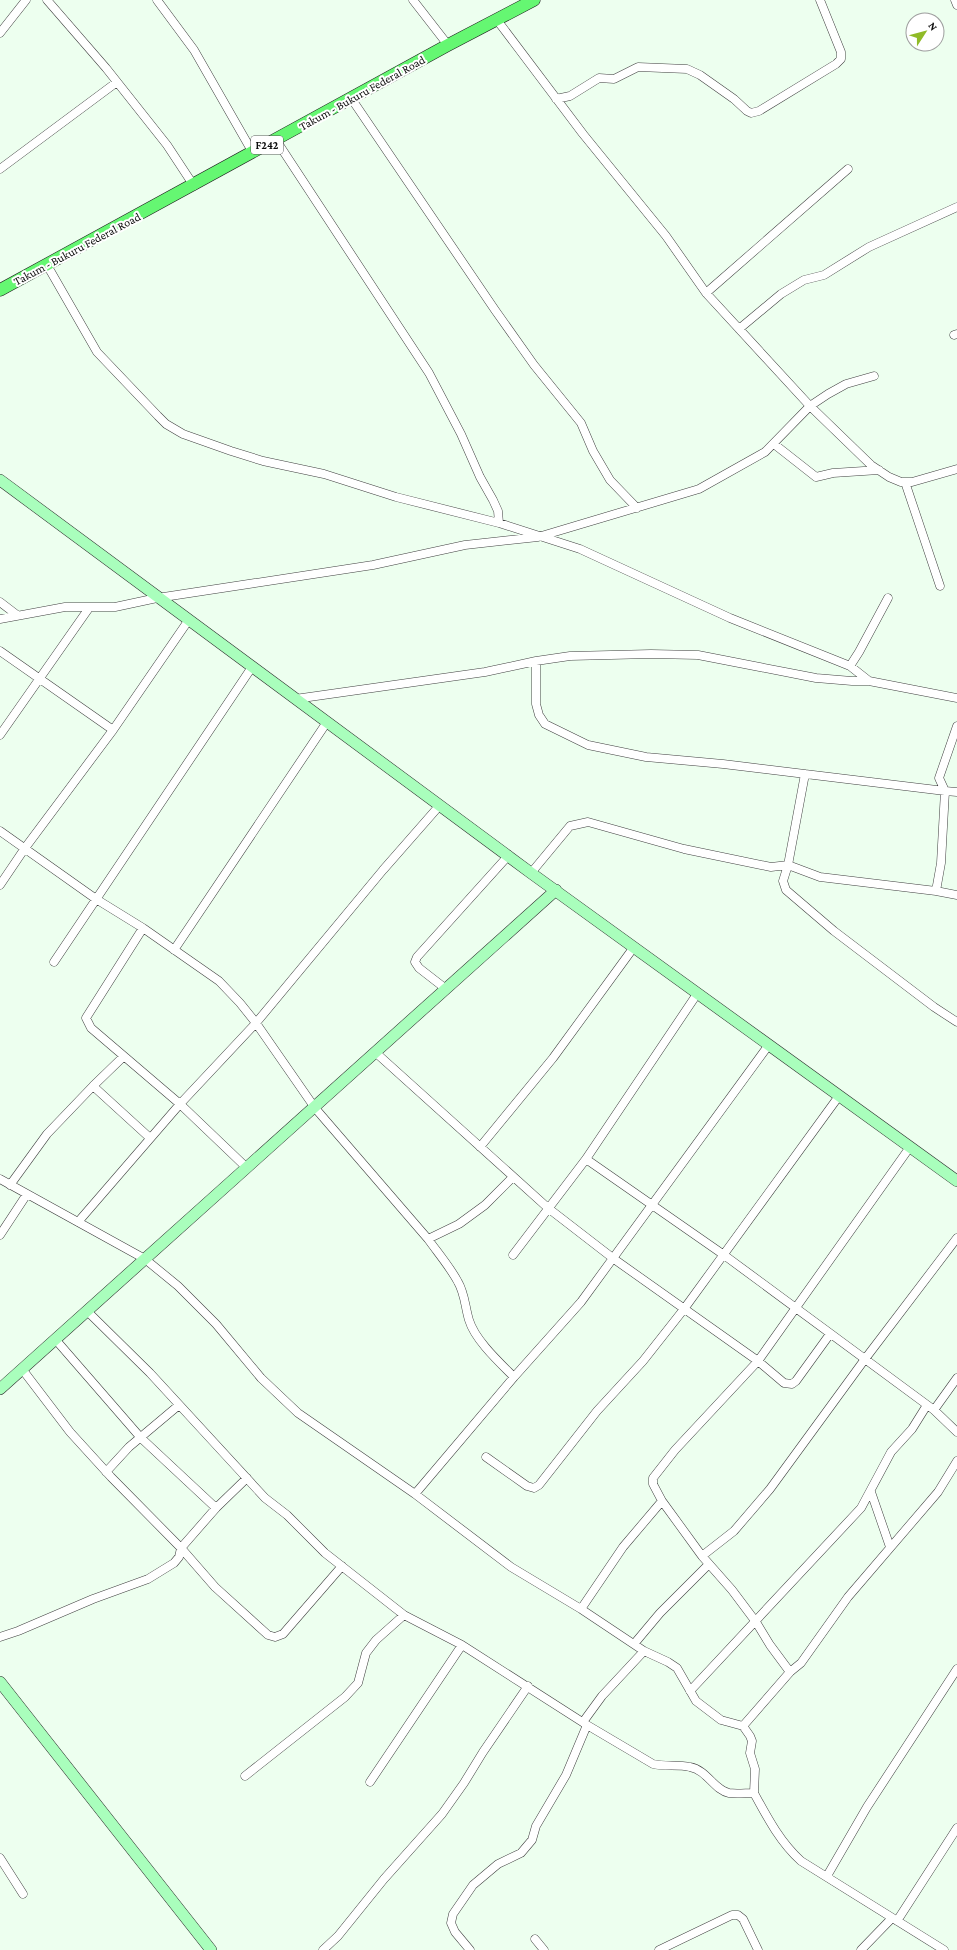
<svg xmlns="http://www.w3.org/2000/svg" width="957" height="1950" viewBox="0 0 957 1950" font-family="'Crimson Pro',serif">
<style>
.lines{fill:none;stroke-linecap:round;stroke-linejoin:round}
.street-casing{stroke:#404040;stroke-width:9}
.secondary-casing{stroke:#2f2f2f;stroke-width:12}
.primary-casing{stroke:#1e1e1e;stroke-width:13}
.street{stroke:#fff;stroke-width:8}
.secondary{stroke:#a9febc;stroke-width:11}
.primary{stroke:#65f772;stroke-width:12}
.labels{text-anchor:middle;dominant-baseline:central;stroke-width:4;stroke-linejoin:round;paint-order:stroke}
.shield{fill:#fff;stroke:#565656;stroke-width:1}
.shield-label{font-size:11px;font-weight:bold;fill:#0d0d0d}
.street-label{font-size:12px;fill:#0d0d0d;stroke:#fff}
</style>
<rect width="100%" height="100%" fill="#edffef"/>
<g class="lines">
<defs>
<path id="street" d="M47,0L106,68L167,145L194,186
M157,0L194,50L253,153
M413,0L448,45
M955,0L957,5
M497,20L583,134L666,236L706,293L810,406L871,465L889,477L901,482H912L957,469
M0,33L26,0
M351,98L495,310L534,365L581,423L593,451L610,480L637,508
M556,99L570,96L599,78L614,79L638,67L687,69L700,75L734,99L747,111L751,113L759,111L836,64L841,59V52L820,0
M276,140L429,373L461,434L480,477L493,500L498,511L499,523
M0,169L117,82
M47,265L97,352L158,416L166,424L183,434L231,451L263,461L324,474L396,497L499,523L580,549L730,618L850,666L869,681
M706,293L848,169
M739,329L781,294L804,280L824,275L869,247L957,207
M954,335L957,334
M774,444L816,477L833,473L879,470
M905,482L940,586
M0,602L17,615
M0,619L65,607H115L157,598L373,565L465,545L538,537L699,489L765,452L810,406L828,394L846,384L874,376
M0,651L113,730
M850,666L859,652L888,598
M295,699L485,672L536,661L570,656L651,654L698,655L816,678L852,681H869L957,698
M957,726L939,778L945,791L957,792
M0,735L89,608
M805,774L788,865L783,881L786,890L834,931L934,1007L957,1022
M0,831L96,899L143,928L219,981L240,1003L256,1023L315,1108L428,1239L459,1224L485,1205L513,1177
M531,873L570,826L588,822L684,849L771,867L788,865L820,877L936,891L941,863L945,791L723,764L646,757L588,745L545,724L539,715L536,704V661
M0,885L25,848L113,730L188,621
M936,891L957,895
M143,928L86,1018L91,1028L180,1104L247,1168
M174,950L327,722
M54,962L252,667
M446,989L419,968L415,962L417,957L509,855
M375,1052L548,1208L614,1259L758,1361L784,1383L792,1384L796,1381L830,1334
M93,1086L150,1138
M480,1147L553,1058L634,947
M586,1159L724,1255L934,1410L957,1432
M0,1179L145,1259L178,1286L216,1324L261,1378L298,1413L415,1494L511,1567L581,1609L644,1651L668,1662L677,1668L696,1701L721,1720L743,1726L750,1736L752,1741L750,1753L755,1769L754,1793
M10,1185L47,1134L93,1086L123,1057
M78,1222L180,1104L256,1023L383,870L440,805
M0,1235L27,1194
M428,1239C438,1253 450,1267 458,1282C465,1294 465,1307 469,1320C475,1340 499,1362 514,1377
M513,1255L586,1159L697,994
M87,1311L150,1373L265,1498L287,1515L325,1553L404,1615L462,1645L587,1725L653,1764C665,1767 678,1764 690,1767C707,1770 714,1790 729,1793C736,1794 746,1793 754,1793C767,1817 780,1842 801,1861L944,1950
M55,1339L141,1438L216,1508
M22,1369L70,1432L111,1477L181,1548L215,1587L268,1635L275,1637L283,1634L342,1566
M934,1410L957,1378
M486,1457L527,1486L534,1488L539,1485L597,1411L643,1361L684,1309L839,1096
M106,1472L129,1447L179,1405
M871,1492L890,1547
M415,1494L514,1377L581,1302L768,1046
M702,1556L734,1531L770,1489L865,1359L957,1238
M581,1609L623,1547L662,1501
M0,1637L18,1631L93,1599L148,1579L174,1563L179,1557L181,1548L216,1508L247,1478
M634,1644L660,1613L709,1564
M790,1672L770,1645L756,1622L732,1590L702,1556L662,1501L653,1484V1478L675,1450L758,1361L910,1147
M690,1691L861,1508L891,1452L912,1429L927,1405
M583,1722L602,1696L644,1651
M743,1726L790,1672L801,1663L848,1597L938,1492L957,1461
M245,1776L345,1697L358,1683L366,1653L376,1640L404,1615
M370,1782L462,1645
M0,1858L23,1894
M827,1876L867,1807L957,1669
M897,1921L957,1828
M535,1939L544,1950
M323,1950L338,1936L384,1879L442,1814L464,1783L483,1752L528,1686
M470,1950L455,1932L451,1923L453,1914L473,1885L498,1864L521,1853L532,1840L536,1826L566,1775L587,1725
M659,1950L732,1915H738L743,1919L758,1950
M861,1950L892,1918"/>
<path id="secondary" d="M0,480L531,873L957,1181
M0,1389L556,890
M0,1682L211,1950"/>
<path id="primary" d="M0,290L448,45L534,0"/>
</defs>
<!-- street casing -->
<use href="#street" class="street-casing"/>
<!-- secondary casing -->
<use href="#secondary" class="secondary-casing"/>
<!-- primary casing -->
<use href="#primary" class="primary-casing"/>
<!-- street -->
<use href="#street" class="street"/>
<!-- secondary -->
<use href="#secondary" class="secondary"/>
<!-- primary -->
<use href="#primary" class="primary"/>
</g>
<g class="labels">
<!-- shield labels -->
<rect class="shield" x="251" y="136" width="32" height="18" rx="3"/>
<g class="shield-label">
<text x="267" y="145">F242</text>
</g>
<!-- street labels -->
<g class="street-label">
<text transform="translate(362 93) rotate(-29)">Takum - Bukuru Federal Road</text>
<text transform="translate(77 249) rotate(-28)">Takum - Bukuru Federal Road</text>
</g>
</g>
<!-- north arrow -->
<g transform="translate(925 32) rotate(54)"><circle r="19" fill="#ffffff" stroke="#9e9e9e"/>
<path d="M0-3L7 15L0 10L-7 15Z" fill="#90bb27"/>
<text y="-6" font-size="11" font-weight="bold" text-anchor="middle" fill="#0d0d0d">N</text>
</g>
</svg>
